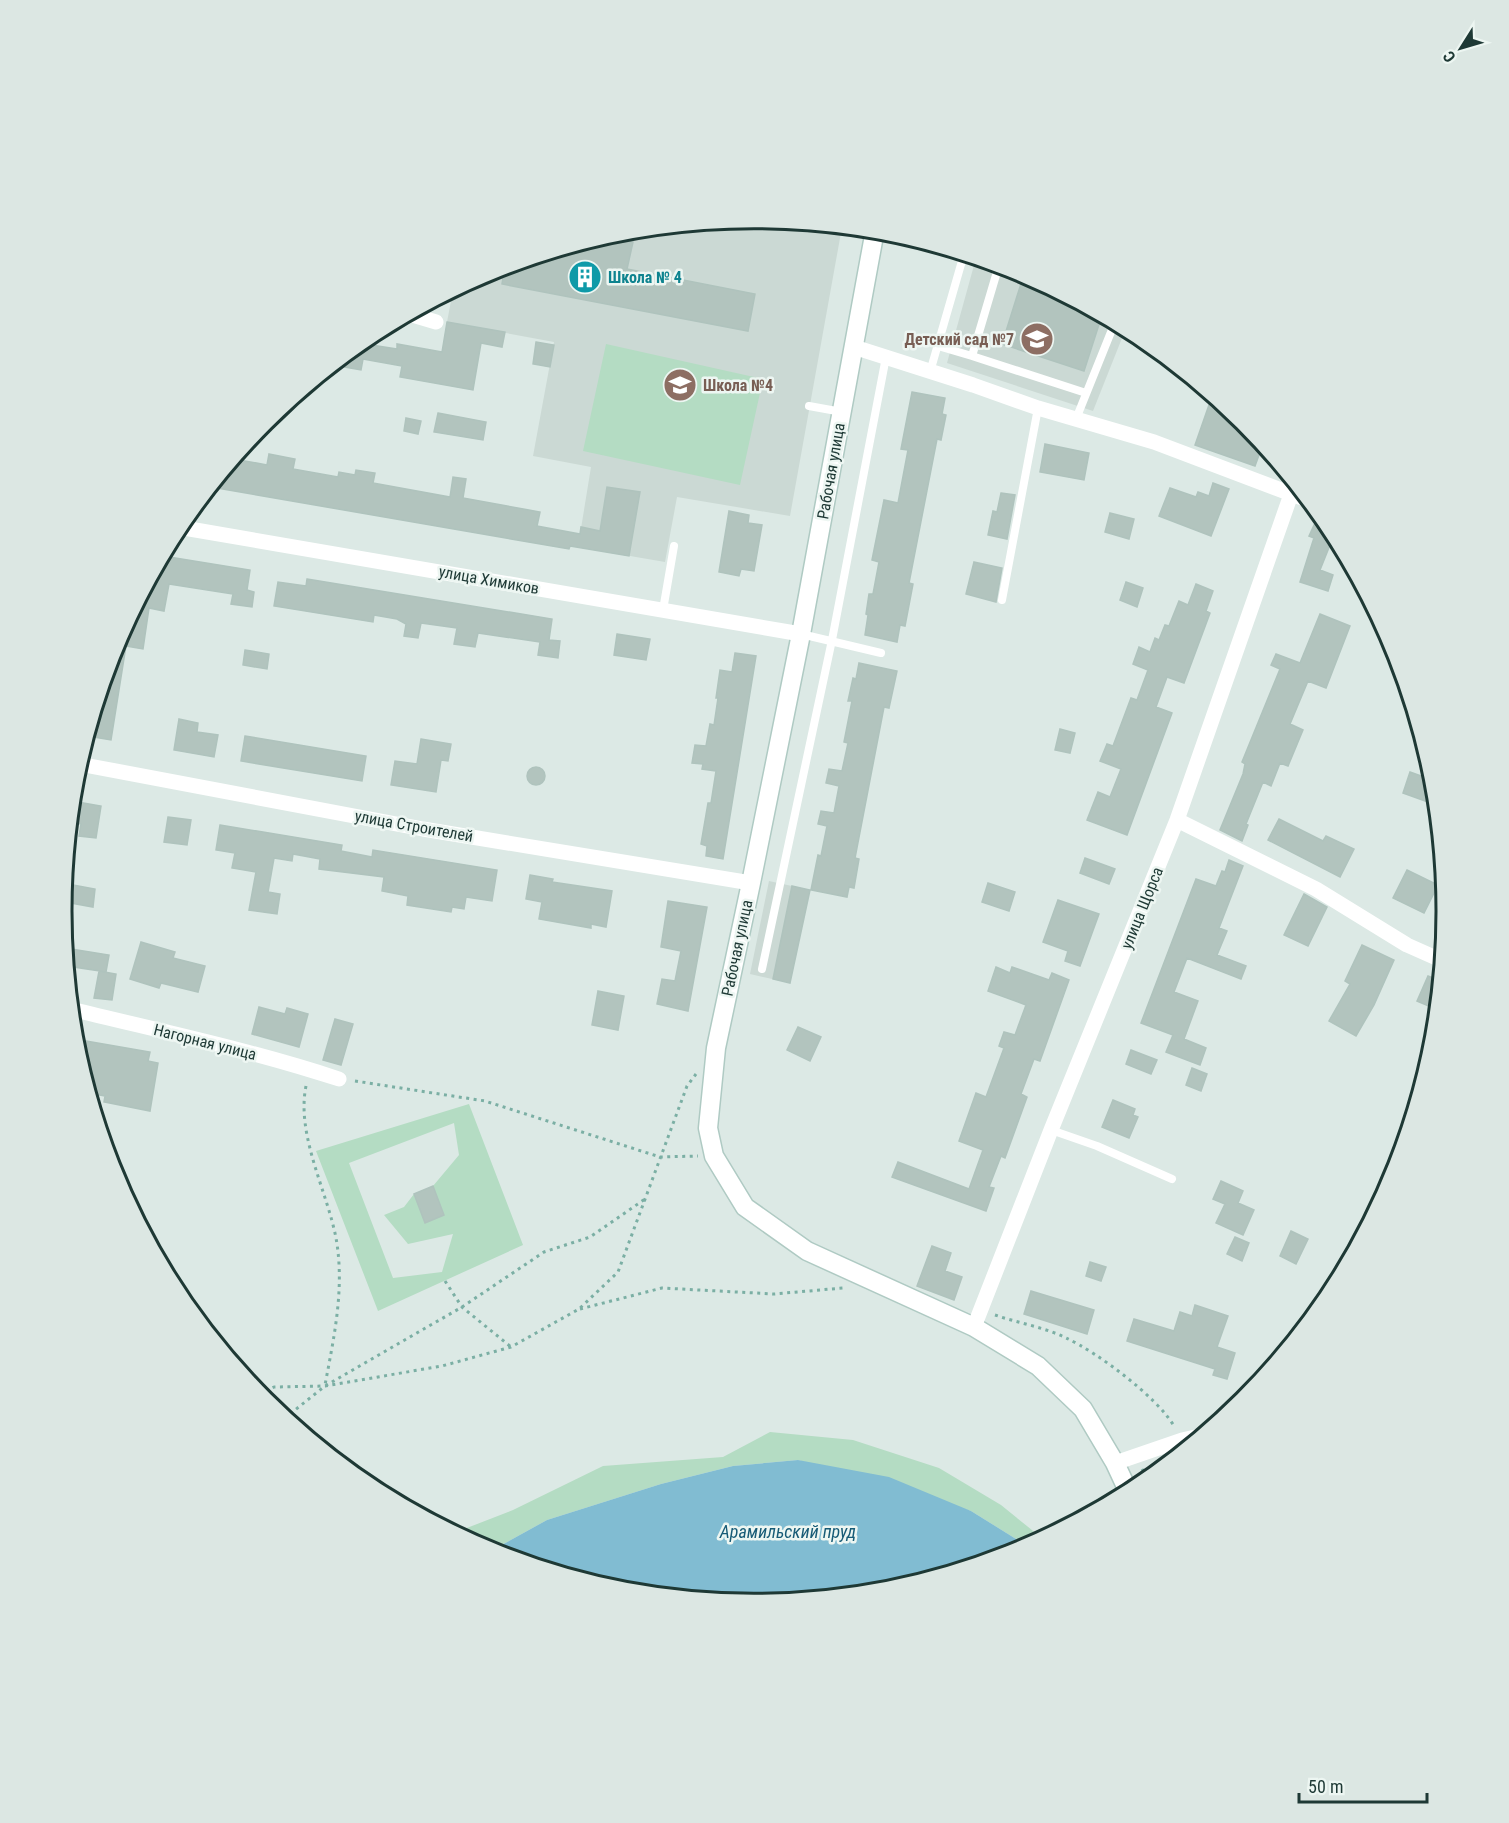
<svg xmlns="http://www.w3.org/2000/svg" width="1509" height="1823" viewBox="0 0 1509 1823" font-family="'Roboto Condensed',sans-serif">
<style>
.built{fill:#cbd9d4}
.green{fill:#b4dcc3;fill-rule:evenodd}
.water{fill:#81bcd2}
.building{fill:#b2c4be;stroke:#afc3bd;stroke-width:1.5}
.lines{fill:none;stroke-linecap:round;stroke-linejoin:round}
.secondary-casing{stroke:#afcac3;stroke-width:21}
.path{stroke:#7bafa4;stroke-width:3;stroke-dasharray:3 4.5;stroke-linecap:butt}
.service{stroke:#fff;stroke-width:8}
.minor{stroke:#fff;stroke-width:15}
.secondary{stroke:#fff;stroke-width:18}
.labels{text-anchor:middle;dominant-baseline:central;stroke-width:5;stroke-linejoin:round;paint-order:stroke}
.culture-label{font-size:16px;font-weight:bold;fill:#0d838f;stroke:#edf6f2;text-anchor:start}
.education-label{font-size:16px;font-weight:bold;fill:#785e54;stroke:#edf6f2;text-anchor:end}
.street-label{font-size:16px;fill:#1e3935;stroke:#edf6f2}
.water-label{font-size:18px;font-style:italic;fill:#175b76;stroke:#edf6f2}
.rim{fill:none;stroke:#1e3935;stroke-width:3}
</style>
<rect width="100%" height="100%" fill="#dce9e5"/>
<!-- built -->
<path class="built" d="M755,219L842,227L790,516L677,497L665,562L578,547L591,467L533,456L554,342L447,322L451,301L439,298L490,271L620,232Z
M976,258L1020,271L1126,328L1093,411L947,363Z
M769,881L810,890L790,983L750,974Z"/>
<!-- green -->
<path class="green" d="M606,344L763,379L740,485L583,451Z
M469,1104L523,1245L378,1311L316,1151ZM454,1123L459,1155L433,1186L414,1194L404,1207L384,1215L408,1244L453,1234L442,1272L393,1278L349,1163Z
M770,1432L853,1440L939,1468L1001,1505L1043,1539L1029,1547L971,1511L798,1460L733,1466L661,1484L547,1520L489,1552L454,1533L513,1510L603,1466L723,1457Z"/>
<!-- water -->
<path class="water" d="M798,1460L889,1477L971,1511L1029,1547L1019,1552L889,1591L754,1604L619,1591L489,1552L547,1520L661,1484L733,1466Z"/>
<!-- building -->
<path class="building" d="M630,231L628,241L633,242L627,269L755,294L748,331L502,284L505,266L620,232Z
M1024,274L1102,315L1084,371L1002,344Z
M447,322L505,332L502,347L481,343L473,390L400,377L402,366L363,359L361,370L333,365L366,338L365,344L397,349V344L442,352Z
M536,342L554,345L550,367L533,364Z
M912,392L945,398L942,414L946,415L941,440L937,439L909,583L913,584L905,626L900,625L897,642L865,635L868,615L866,614L869,594H873L879,562L872,560L884,500L898,503L908,450L901,449Z
M1210,402L1229,409L1227,416L1241,421L1238,428L1255,434L1263,444L1255,466L1195,445Z
M438,413L486,422L483,440L434,432Z
M406,418L421,421L418,434L404,431Z
M1045,444L1089,453L1084,480L1040,472Z
M269,454L295,459L293,469L338,477L339,472L355,475L356,470L375,473L373,483L450,497L453,477L466,479L463,498L540,512L537,526L580,534L581,527L600,531L607,487L640,492L629,556L570,546L569,549L211,487L234,459L267,465Z
M1213,483L1229,489L1211,536L1159,516L1170,488L1196,497L1198,492L1209,496Z
M1001,493L1015,495L1007,539L988,535L993,511L997,512Z
M729,511L749,515L748,523L762,525L754,571L741,569L739,576L719,572Z
M1110,513L1134,519L1129,539L1105,532Z
M1315,523L1333,531L1344,550L1330,545L1320,570L1333,575L1328,591L1300,582L1312,544L1314,538L1309,536Z
M163,556L250,570L247,590L254,592L252,607L231,604L233,594L169,584L164,611L149,608L143,649L126,646L111,740L87,736L114,646Z
M974,562L1002,568L996,602L966,594Z
M307,579L552,619L549,640L560,641L558,658L538,655L540,642L478,633L475,647L454,644L457,628L421,623L418,638L404,636L406,624L397,619L374,615L373,622L274,606L278,582L306,586Z
M1126,582L1143,588L1137,607L1120,600Z
M1196,584L1213,591L1206,611L1210,613L1184,683L1167,677L1156,707L1172,713L1127,835L1087,820L1098,792L1110,797L1121,769L1100,761L1107,744L1113,746L1131,698L1137,700L1148,670L1133,664L1139,647L1150,652L1155,638L1159,640L1165,625L1169,626L1179,601L1188,605Z
M1320,614L1350,626L1326,688L1308,681L1290,724L1303,730L1288,766L1280,763L1271,786L1263,782L1246,824L1248,825L1242,841L1220,830L1243,774L1245,764L1242,762L1280,669L1271,665L1276,654L1300,663Z
M617,634L650,639L646,660L614,655Z
M245,650L269,654L267,669L243,665Z
M735,653L756,656L723,859L706,856L707,846L701,844L708,803H711L716,771L702,769L703,764L692,763L695,745L706,746L710,724L714,725L718,698H716L720,670L732,672Z
M859,663L897,671L889,708L884,707L855,858L859,859L854,888L849,887L847,897L811,890L818,855L821,856L827,826L818,824L821,811L834,813L839,786L826,783L829,769L842,771L848,743L844,742L852,701H848L853,678L856,679Z
M179,719L198,723L197,732L218,735L214,757L174,750Z
M1060,729L1075,733L1070,753L1055,750Z
M245,736L366,756L362,781L241,761Z
M421,739L451,744L448,761L441,760L436,792L391,785L395,761L417,764Z
M527 776a9 9 0 1 1 18 0a9 9 0 1 1-18 0Z
M1410,772L1435,781L1428,802L1403,793Z
M72,801L101,806L96,838L79,836L81,824L70,822Z
M168,817L191,820L187,845L164,842Z
M1279,819L1323,841L1326,836L1354,849L1340,877L1268,840Z
M220,825L342,845L341,851L372,857L373,850L497,870L492,901L466,897L464,909L452,907L451,912L407,905L408,896L382,891L384,877L319,869L320,859L293,854L292,861L274,858L268,892L280,894L277,914L249,910L256,872L232,868L235,853L216,850Z
M1085,858L1115,869L1109,884L1080,873Z
M1229,860L1243,866L1219,928L1227,931L1217,955L1246,966L1241,979L1187,958L1174,992L1198,1001L1184,1039L1206,1048L1200,1065L1166,1052L1173,1035L1141,1023L1196,879L1216,886L1222,871L1225,872Z
M1407,870L1438,885L1424,913L1393,898Z
M530,875L553,879L552,882L612,891L606,927L591,924V928L539,919L542,902L526,899Z
M988,883L1015,892L1009,911L982,902Z
M73,885L95,889L93,907L70,903Z
M792,886L810,890L790,983L773,979Z
M1304,894L1327,907L1308,946L1284,935Z
M1058,900L1099,914L1080,966L1065,961L1068,951L1043,942Z
M668,901L707,907L688,1011L657,1004L662,979L675,981L681,951L661,947Z
M141,942L175,952L173,958L205,966L198,992L161,983L159,988L130,979Z
M1362,945L1394,960L1374,1005L1356,1036L1329,1021L1350,984L1345,981Z
M65,948L109,955L106,972L67,966Z
M996,967L1010,973L1012,967L1049,980L1052,973L1069,980L1040,1061L1034,1059L1021,1094L1027,1097L1005,1158L1001,1156L989,1187L994,1188L986,1211L892,1177L898,1162L969,1189L983,1150L959,1141L976,1093L986,1097L1004,1048L999,1046L1004,1032L1015,1035L1026,1005L988,991Z
M99,971L116,974L112,1000L94,998Z
M1428,976L1441,981L1438,1010L1417,1001Z
M598,991L624,996L618,1030L592,1025Z
M259,1007L285,1014L287,1008L308,1014L299,1047L252,1034Z
M335,1019L353,1024L341,1065L323,1060Z
M798,1027L821,1037L810,1061L787,1050Z
M86,1041L150,1052L148,1061L158,1063L150,1111L104,1102L105,1096L89,1093L75,1048L84,1050Z
M1131,1050L1157,1060L1151,1074L1126,1064Z
M1192,1068L1207,1074L1201,1091L1186,1085Z
M1113,1100L1135,1109L1133,1115L1138,1117L1129,1138L1102,1127Z
M1221,1181L1243,1191L1238,1203L1254,1210L1243,1235L1216,1223L1225,1204L1213,1199Z
M433,1186L444,1215L425,1223L414,1194Z
M1291,1231L1308,1239L1296,1264L1280,1256Z
M1235,1237L1249,1243L1242,1261L1227,1254Z
M932,1246L951,1253L945,1271L962,1277L954,1300L917,1286Z
M1090,1262L1106,1267L1101,1281L1086,1276Z
M1031,1291L1094,1310L1087,1334L1024,1314Z
M1195,1305L1228,1316L1217,1347L1235,1353L1227,1379L1213,1375L1215,1369L1127,1341L1134,1319L1174,1331L1180,1312L1192,1316Z"/>
<g class="lines">
<defs>
<path id="secondary" d="M875,230L801,634L751,883L716,1048L708,1128L714,1156L745,1207L807,1251L974,1327L1038,1366L1083,1409L1115,1463L1129,1493"/>
</defs>
<!-- secondary casing -->
<use href="#secondary" class="secondary-casing"/>
<!-- path -->
<path class="path" d="M355,1081L485,1101L660,1157L698,1156
M306,1086C296,1135 327,1191 336,1238C345,1288 334,1337 325,1385
M445,1281L462,1307L511,1347
M580,1309L662,1288L774,1294L843,1288
M995,1315C1018,1323 1044,1327 1066,1338C1097,1352 1157,1397 1174,1426
M259,1394L274,1387L325,1386L442,1366L511,1347L579,1309L618,1272L687,1086L696,1074
M286,1420L290,1414L325,1386L462,1307L544,1252L590,1237L645,1199
M1142,1469L1149,1480"/>
<!-- service -->
<path class="service" d="M999,265L972,356L1086,393
M938,346L972,356
M930,372L964,254
M809,406L842,412
M1076,419L1115,322
M1002,600L1038,408
M663,610L674,546
M801,634L881,653
M762,969L832,640L886,357
M1051,1130L1097,1146L1172,1179"/>
<!-- minor -->
<path class="minor" d="M409,314L436,322
M854,347L973,385L1038,408L1154,442L1310,501
M178,527L801,634
M79,764L423,829L751,883
M1177,820L1316,889L1407,945L1443,961
M71,1009C160,1031 251,1050 339,1079
M974,1327L1051,1130L1177,820L1295,483
M1115,1463L1182,1440L1204,1435"/>
<!-- secondary -->
<use href="#secondary" class="secondary"/>
</g>
<!-- icons -->
<defs>
<symbol id="building-disc" viewBox="-11 -11 22 22"><circle r="9.5" fill="#0f9aa8" stroke="#edf6f2"/><path d="M-4-6H4V6H1V3H-1V6H-4ZM-2.5-4.3h1.7v1.8h-1.7ZM.8-4.3h1.7v1.8H.8ZM-2.5-1h1.7V.8h-1.7ZM.8-1h1.7V.8H.8Z" fill="#fff"/></symbol>
<symbol id="school-disc" viewBox="-11 -11 22 22"><circle r="9.5" fill="#8d6e63" stroke="#edf6f2"/><path d="M0-5L7-2L0 1L-7-2ZM-4 1L0 2.5L4 1V4Q0 6-4 4Z" fill="#fff"/></symbol>
</defs>
<g fill-rule="evenodd">
<use href="#building-disc" x="566" y="258" width="38" height="38"/>
<use href="#school-disc" x="1018" y="320" width="38" height="38"/>
<use href="#school-disc" x="661" y="366" width="38" height="38"/>
</g>
<g class="labels">
<!-- culture labels -->
<g class="culture-label">
<text x="608" y="277">Школа № 4</text>
</g>
<!-- education labels -->
<g class="education-label">
<text x="1014" y="339">Детский сад №7</text>
<text x="703" y="385" text-anchor="start">Школа №4</text>
</g>
<!-- street labels -->
<g class="street-label">
<text transform="translate(831 471) rotate(-80)">Рабочая улица</text>
<text transform="translate(489 580) rotate(10)">улица Химиков</text>
<text transform="translate(414 826) rotate(10)">улица Строителей</text>
<text transform="translate(1142 908) rotate(-68)">улица Щорса</text>
<text transform="translate(737 948) rotate(-78)">Рабочая улица</text>
<text transform="translate(205 1042) rotate(14)">Нагорная улица</text>
</g>
<!-- water labels -->
<g class="water-label">
<text x="788" y="1531">Арамильский пруд</text>
</g>
</g>
<!-- crop -->
<path d="M0 0H1509V1823H0ZM72 911a682 682 0 1 1 1364 0a682 682 0 1 1-1364 0Z" fill="#dce7e3" fill-rule="evenodd"/>
<path class="rim" d="M72 911a682 682 0 1 1 1364 0a682 682 0 1 1-1364 0Z"/>
<!-- north arrow -->
<g transform="translate(1461 48) rotate(233)" stroke="#edf6f2" stroke-width="4.5" paint-order="stroke">
<path d="M0-4.5L10 22L0 15L-10 22Z" fill="#1e3935"/>
<text y="-9" font-size="16" font-weight="bold" text-anchor="middle" fill="#1e3935">С</text>
</g>
<!-- scale -->
<path d="M1299 1793v9h128v-9" fill="none" stroke="#1e3935" stroke-width="3"/>
<text x="1308" y="1793" font-size="18" fill="#1e3935" stroke="#edf6f2" stroke-width="4.5" paint-order="stroke">50 m</text>
</svg>
